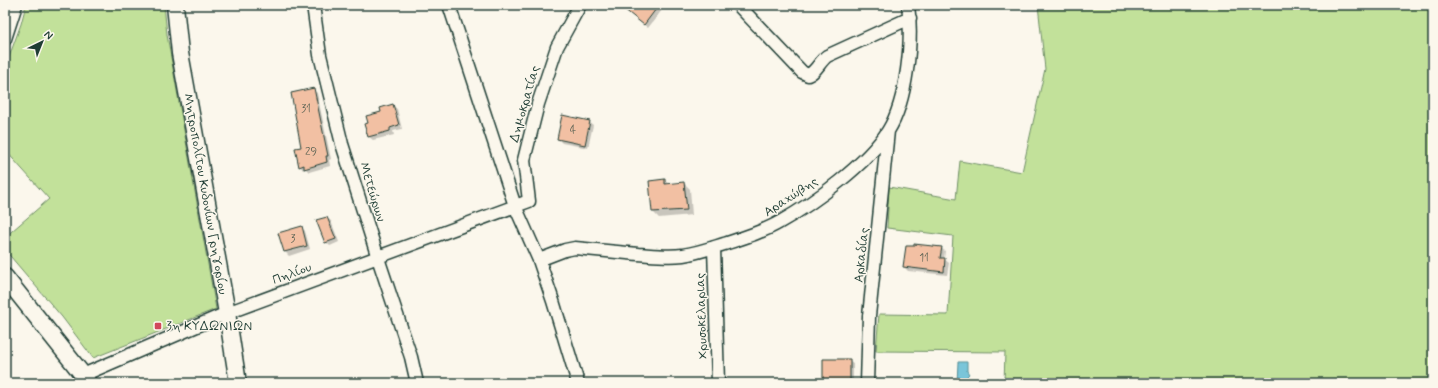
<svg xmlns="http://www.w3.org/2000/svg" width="1438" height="388" viewBox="0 0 1438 388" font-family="Mynerve,sans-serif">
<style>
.green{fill:#c2e19a;stroke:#708f67}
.water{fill:#7ac5d9;stroke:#568f97}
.shadow{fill:#0003}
.building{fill:#f2c0a3;stroke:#1f3d34}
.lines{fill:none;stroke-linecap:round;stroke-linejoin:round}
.street-casing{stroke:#1f3d34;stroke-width:15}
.secondary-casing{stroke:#1f3d34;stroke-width:19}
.street{stroke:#fbf7ec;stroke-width:12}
.secondary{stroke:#fbf7ec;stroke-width:16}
.poi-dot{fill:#d1495b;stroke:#fbf7ec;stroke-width:1.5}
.labels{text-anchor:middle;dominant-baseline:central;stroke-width:3;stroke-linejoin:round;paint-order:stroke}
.number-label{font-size:11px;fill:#545e50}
.street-label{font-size:13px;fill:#1f3d34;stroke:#fbf7ec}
.poi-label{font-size:13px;fill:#1f3d34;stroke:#fbf7ec;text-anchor:start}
</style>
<rect width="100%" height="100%" fill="#fbf7ec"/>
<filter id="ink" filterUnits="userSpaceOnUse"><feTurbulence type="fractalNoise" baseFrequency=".025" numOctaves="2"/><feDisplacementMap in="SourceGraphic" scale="8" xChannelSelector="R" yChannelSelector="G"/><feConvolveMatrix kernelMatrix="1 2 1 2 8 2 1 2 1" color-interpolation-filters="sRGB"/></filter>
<g filter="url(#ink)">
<!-- green -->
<path class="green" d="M26,5H164L167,35L216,309L93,358L62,317L5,250V237L49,199L5,150V68L21,24Z
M1038,5H1433V383H1004L1005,352L876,351L879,314L948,315L953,236L887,228L889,187L956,199L960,161L1022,172L1045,69Z"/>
<!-- water -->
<path class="water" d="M958,362H967V371L969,374L967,376V383H957Z"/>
<!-- shadow -->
<path class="shadow" d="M626,5H656L662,10L648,28L628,12Z
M313,90L317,93L331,159L329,160L330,166L309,172L306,169L303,170L300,166Z
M393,106L397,109L402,129L393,131L394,135L373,140L369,137L382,113Z
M589,122L593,125L588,148L562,143L558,139Z
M664,180L669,184L684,183L690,189L692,215L659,218L653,212L650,182Z
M327,218L331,221L339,242L330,246L326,242Z
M301,227L305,231L310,249L289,256L285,252L280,234Z
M941,248L945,251L944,259L949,263L947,275L908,271L904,267Z
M849,360L853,363V383H824Z"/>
<!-- building -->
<path class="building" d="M619,5H659L644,25Z
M314,88L328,156H326L327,162L304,169V165L299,167L295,148L301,147L291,93Z
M393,104L399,125L390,128V131L368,137L364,124L368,123L366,116L381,112L380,108Z
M562,115L590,121L585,145L557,139Z
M665,179V184L684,182L687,210L652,212L649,181Z
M327,217L336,239L325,243L316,220Z
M302,226L307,246L284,252L278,233Z
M914,244L942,247L940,258H945L944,272L903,267L906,246H914Z
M823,359H850V383H823Z"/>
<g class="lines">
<defs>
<path id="street" d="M313,5L320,55L342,144L378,258L411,357L417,383
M449,5L515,206L539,260L553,301L578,383
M738,5L802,72L808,75C816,72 820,61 827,56L910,18
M5,39L16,5
M714,247L718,383
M539,260L565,250L575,248C596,250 617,252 638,254C653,255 668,257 683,255C697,253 711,248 724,244C743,238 763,232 780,222C814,203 867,164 888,131C907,101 913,40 908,5
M83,375L227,313L529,201L524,160L538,104L557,47L580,5
M867,383L869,316L888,131"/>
<path id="secondary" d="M175,5L180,53L227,313L238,383
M5,277L83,375L88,383"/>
</defs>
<!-- street casing -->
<use href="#street" class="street-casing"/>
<!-- secondary casing -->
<use href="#secondary" class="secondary-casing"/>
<!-- street -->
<use href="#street" class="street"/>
<!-- secondary -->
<use href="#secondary" class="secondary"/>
</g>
</g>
<!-- markers -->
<rect class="poi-dot" x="154" y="322" width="8" height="8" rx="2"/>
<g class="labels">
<!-- number labels -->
<g class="number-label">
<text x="306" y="109">31</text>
<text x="573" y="130">4</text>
<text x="311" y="152">29</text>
<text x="293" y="239">3</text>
<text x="924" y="258">11</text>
</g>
<!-- street labels -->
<g class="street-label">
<text transform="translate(525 104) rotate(-74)">Δημοκρατίας</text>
<text transform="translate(372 192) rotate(73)">Μετεώρων</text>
<text transform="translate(205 194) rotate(80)">Μητροπολίτου Κυδονίων Γρηγορίου</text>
<text transform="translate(791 197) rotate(-33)">Αραχώβης</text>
<text transform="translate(862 255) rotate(-84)">Αρκαδίας</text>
<text transform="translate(292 274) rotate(-20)">Πηλίου</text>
<text transform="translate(702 316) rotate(-92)">Χρυσοκελαριας</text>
</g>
<!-- poi labels -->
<g class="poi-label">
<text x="166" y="326">3η ΚΥΔΩΝΙΩΝ</text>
</g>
</g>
<!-- margin -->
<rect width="1438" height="388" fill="none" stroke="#fbf7ec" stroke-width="20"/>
<rect x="10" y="10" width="1418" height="368" fill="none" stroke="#1f3d34" stroke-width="1.5" filter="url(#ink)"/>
<!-- north arrow -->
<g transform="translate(42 42) rotate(43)" stroke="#fbf7ec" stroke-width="3" paint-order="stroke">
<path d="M0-3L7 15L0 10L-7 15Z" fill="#1f3d34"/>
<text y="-6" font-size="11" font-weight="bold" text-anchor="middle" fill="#1f3d34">N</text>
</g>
</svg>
